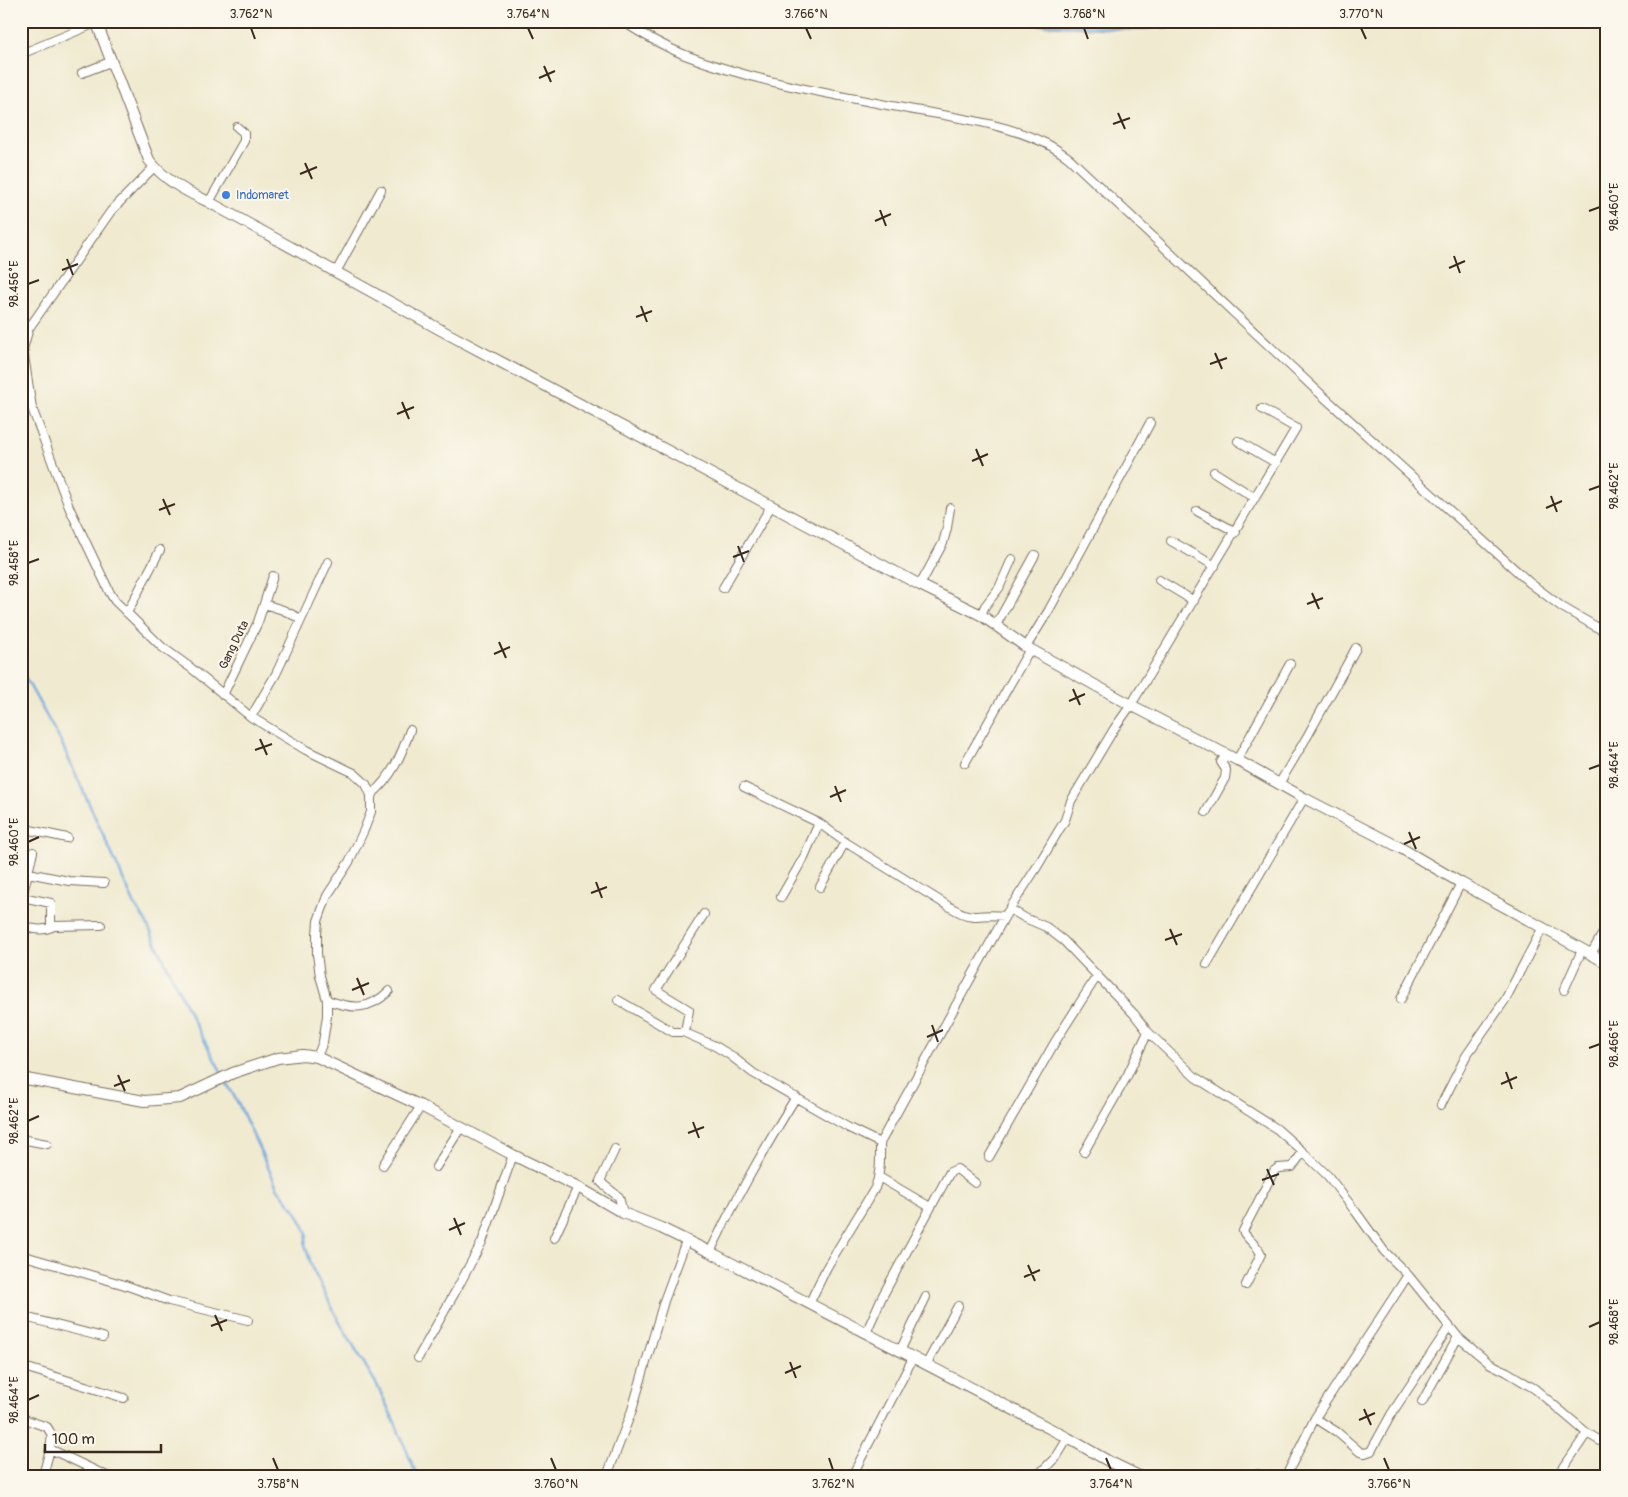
<svg xmlns="http://www.w3.org/2000/svg" width="1628" height="1497" viewBox="0 0 1628 1497" font-family="Pangolin,sans-serif">
<style>
.water{fill:#6fa8df;stroke:#55697e}
.lines{fill:none;stroke-linecap:round;stroke-linejoin:round}
.stream{stroke:#6fa8df;stroke-width:2.5}
.minor-casing{stroke:#7a6d5c;stroke-width:10}
.tertiary-casing{stroke:#7a6d5c;stroke-width:12}
.minor{stroke:#fff;stroke-width:8}
.tertiary{stroke:#fff;stroke-width:10}
.ticks{fill:none;stroke:#3b2a1e;stroke-width:2}
.shop-dot{fill:#3f7fe0;stroke:#fbf7ec;stroke-width:2}
.labels{text-anchor:middle;dominant-baseline:central;stroke-width:4;stroke-linejoin:round;paint-order:stroke}
.shop-label{font-size:12px;fill:#366cbe;stroke:#fbf7ec;text-anchor:start}
.street-label{font-size:12px;fill:#3b2a1e;stroke:#fbf7ec}
.neatline{fill:none;stroke:#3b2a1e;stroke-width:2}
.ticks-label{font-size:12px;text-anchor:middle;fill:#3b2a1e}
</style>
<rect width="100%" height="100%" fill="#fbf7ec"/>
<filter id="ink" filterUnits="userSpaceOnUse"><feTurbulence type="fractalNoise" baseFrequency=".02" numOctaves="2"/><feDisplacementMap in="SourceGraphic" scale="10" xChannelSelector="R" yChannelSelector="G"/><feConvolveMatrix kernelMatrix="1 2 1 2 8 2 1 2 1" color-interpolation-filters="sRGB"/></filter>
<filter id="wash" filterUnits="userSpaceOnUse"><feTurbulence type="fractalNoise" baseFrequency=".0096" numOctaves="4" result="noise"/><feDisplacementMap in="SourceGraphic" scale="20" xChannelSelector="R" yChannelSelector="G"/><feGaussianBlur stdDeviation="1.12" result="paint"/><feColorMatrix in="noise" values="0 0 0 0 0 0 0 0 0 0 0 0 0 0 0 0 0 1.4 0 .05"/><feComposite in="paint" operator="in"/></filter>
<g filter="url(#wash)">
<rect width="100%" height="100%" fill="#f0ead0"/>
<!-- water -->
<path class="water" d="M1011,21H1227L1194,26L1129,30L1034,25Z"/>
<g class="lines">
<!-- stream -->
<path class="stream" d="M21,670L61,742L135,905L146,922L191,1016L223,1075
M225,1080L239,1105L278,1189L296,1211L307,1233L305,1244L312,1268L340,1323L377,1385L396,1425L417,1476"/>
</g>
</g>
<g filter="url(#ink)">
<g class="lines">
<defs>
<path id="minor" d="M622,21C642,34 663,46 685,55C755,82 830,94 903,108C951,117 1002,122 1047,144C1055,148 1062,153 1069,158L1313,387L1530,583L1562,607L1607,633
M21,54L96,23
M82,73L110,62
M154,167L111,211L29,328L23,349L32,408L69,507L110,593L115,601L162,647L191,668L251,717L306,750L354,773L366,784L371,795V812L364,830L349,862L327,896L318,921L317,934V954L320,976L327,1000V1016L323,1042L317,1057
M209,202L244,141V133L237,127
M336,272L381,190
M1238,441L1276,463
M1214,472L1255,498
M1197,511L1236,532
M1171,541L1215,566
M273,576L264,604L283,610L301,619
M1159,580L1194,601
M920,585L943,543L947,528L950,508
M723,588L771,506
M127,613L160,550
M981,615L985,606L999,588L1012,559
M996,625L1035,555
M1026,647L1049,610L1150,423
M223,695L258,622L264,604
M251,717L276,674L328,562
M1237,760L1290,664
M965,763L1030,649
M1279,784L1308,735L1356,648
M744,787L819,823L845,842L945,904C954,909 965,917 976,916C986,915 995,915 1005,916
M371,795C392,777 401,756 410,730
M1206,812L1225,778L1226,770L1221,762L1226,755
M21,828L67,838
M28,873L69,881L104,883
M820,887L845,842
M22,897L51,903V923L54,926L101,925
M781,897L804,857L819,823
M21,901L33,852
M1010,909L1025,918L1046,927L1064,941L1134,1014L1148,1032L1195,1077L1277,1129L1303,1152L1328,1176L1356,1212L1384,1251L1408,1275L1458,1337L1489,1363L1507,1372L1535,1389L1587,1433L1607,1445
M21,926C34,929 42,932 54,926
M1591,954L1607,926
M1207,964L1304,798
M1564,990L1582,950
M1401,999L1461,883
M327,1000C352,1009 369,1011 389,991
M618,1000L673,1032H683L715,1046L730,1055L753,1073L849,1128L880,1143
M685,1032L689,1010L656,990L704,914
M1441,1105L1466,1056L1505,1000L1543,927
M21,1139L47,1144
M615,1149L600,1181L605,1186L619,1197L623,1213
M1084,1152L1127,1076L1148,1032
M989,1157L1055,1042L1097,976
M383,1165L421,1106
M436,1167L461,1127
M879,1177L930,1207
M554,1238L578,1187
M710,1252C736,1198 765,1147 796,1097
M21,1255L125,1285L169,1301L248,1320
M1246,1285L1261,1254C1258,1245 1247,1240 1243,1231L1274,1171L1278,1168L1292,1167L1303,1152
M809,1304L827,1267L875,1188C881,1173 880,1159 880,1143L1005,916L1037,867L1065,820L1071,801L1114,729L1131,705L1296,428L1262,409
M21,1316L103,1337
M866,1333L882,1297L950,1172L957,1169L975,1183
M900,1351L926,1297
M418,1358L458,1287L482,1242L513,1155
M926,1365L958,1306
M21,1366L124,1398
M1422,1402L1458,1337
M21,1418L47,1427L52,1435L50,1449L43,1476
M1315,1418L1337,1432L1360,1452L1365,1453L1371,1451L1392,1413L1449,1327
M50,1449L107,1476
M607,1476L632,1410L664,1301L686,1241
M852,1476L913,1358
M1037,1476L1057,1456L1068,1438
M1257,1476L1258,1474
M1286,1476L1315,1418L1408,1275
M1558,1476L1587,1433"/>
<path id="tertiary" d="M96,21L149,160C164,180 187,192 209,202L450,335L920,585L981,615L1026,647L1131,705L1237,760L1304,798L1399,847L1461,883L1607,963
M21,1078L144,1101L180,1098L233,1073L278,1058L303,1055L317,1057L421,1106L513,1155L578,1187L623,1213L661,1228L710,1252L1068,1438L1110,1462L1139,1476"/>
</defs>
<!-- minor casing -->
<use href="#minor" class="minor-casing"/>
<!-- tertiary casing -->
<use href="#tertiary" class="tertiary-casing"/>
<!-- minor -->
<use href="#minor" class="minor"/>
<!-- tertiary -->
<use href="#tertiary" class="tertiary"/>
</g>
</g>
<!-- ticks -->
<path class="ticks" d="M251,28L255,39M528,28L533,39M806,28L811,39M1084,28L1088,39M1361,28L1366,39M544,66L551,82M539,78L555,71M1118,113L1125,129M1113,124L1130,118M305,163L312,179M300,174L317,167M880,210L886,226M1589,211L1600,207M875,221L891,214M1454,256L1460,273M67,259L73,275M1449,268L1465,261M62,270L78,264M28,284L39,280M641,306L647,322M636,317L652,311M1215,353L1222,369M1210,364L1227,358M402,402L409,419M397,414L414,407M976,449L983,466M972,461L988,454M1589,490L1600,486M1551,496L1557,512M163,499L170,515M1546,508L1562,501M159,510L175,504M738,546L744,562M733,557L749,551M28,563L39,559M1312,593L1319,609M1307,604L1323,598M499,642L506,658M494,654L510,647M1073,689L1080,705M1069,701L1085,694M260,739L267,755M255,750L272,744M1589,769L1600,765M835,786L841,802M830,797L846,790M1409,832L1416,849M28,842L39,837M1404,844L1420,837M596,882L602,898M591,893L607,887M1170,929L1177,945M1165,940L1182,934M357,978L364,995M352,990L369,983M932,1025L938,1042M927,1037L943,1030M1589,1048L1600,1044M1506,1072L1512,1089M118,1075L125,1091M1501,1084L1517,1077M114,1086L130,1080M28,1121L39,1116M693,1122L699,1138M688,1133L704,1127M1267,1169L1274,1185M1262,1180L1279,1174M454,1218L461,1235M449,1230L465,1223M1028,1265L1035,1281M1024,1277L1040,1270M215,1315L222,1331M211,1326L227,1320M1589,1327L1600,1322M790,1362L796,1378M785,1373L801,1366M28,1400L39,1395M1364,1409L1371,1425M1359,1420L1375,1413M273,1458L278,1470M551,1458L556,1470M829,1458L833,1470M1106,1458L1111,1470M1384,1458L1389,1470"/>
<!-- markers -->
<circle class="shop-dot" cx="226" cy="195" r="5"/>
<g class="labels">
<!-- shop labels -->
<g class="shop-label">
<text x="236" y="195">Indomaret</text>
</g>
<!-- street labels -->
<g class="street-label">
<text transform="translate(234 645) rotate(-64)">Gang Duta</text>
</g>
</g>
<!-- margin -->
<rect width="1628" height="1497" fill="none" stroke="#fbf7ec" stroke-width="55"/>
<!-- scale -->
<path d="M45 1444v8h116v-8" fill="none" stroke="#3b2a1e" stroke-width="2.5"/>
<text x="52" y="1444" font-size="15" fill="#3b2a1e" stroke="#fbf7ec" stroke-width="4" paint-order="stroke">100 m</text>
<rect x="28" y="28" width="1572" height="1442" class="neatline"/>
<g class="ticks-label">
<text x="251" y="18">3.762°N</text>
<text x="528" y="18">3.764°N</text>
<text x="806" y="18">3.766°N</text>
<text x="1084" y="18">3.768°N</text>
<text x="1361" y="18">3.770°N</text>
<text transform="translate(1614 207) rotate(-90)" y="4">98.460°E</text>
<text transform="translate(14 284) rotate(-90)" y="4">98.456°E</text>
<text transform="translate(1614 486) rotate(-90)" y="4">98.462°E</text>
<text transform="translate(14 563) rotate(-90)" y="4">98.458°E</text>
<text transform="translate(1614 765) rotate(-90)" y="4">98.464°E</text>
<text transform="translate(14 842) rotate(-90)" y="4">98.460°E</text>
<text transform="translate(1614 1044) rotate(-90)" y="4">98.466°E</text>
<text transform="translate(14 1121) rotate(-90)" y="4">98.462°E</text>
<text transform="translate(1614 1322) rotate(-90)" y="4">98.468°E</text>
<text transform="translate(14 1400) rotate(-90)" y="4">98.464°E</text>
<text x="278" y="1488">3.758°N</text>
<text x="556" y="1488">3.760°N</text>
<text x="833" y="1488">3.762°N</text>
<text x="1111" y="1488">3.764°N</text>
<text x="1389" y="1488">3.766°N</text>
</g>
</svg>
